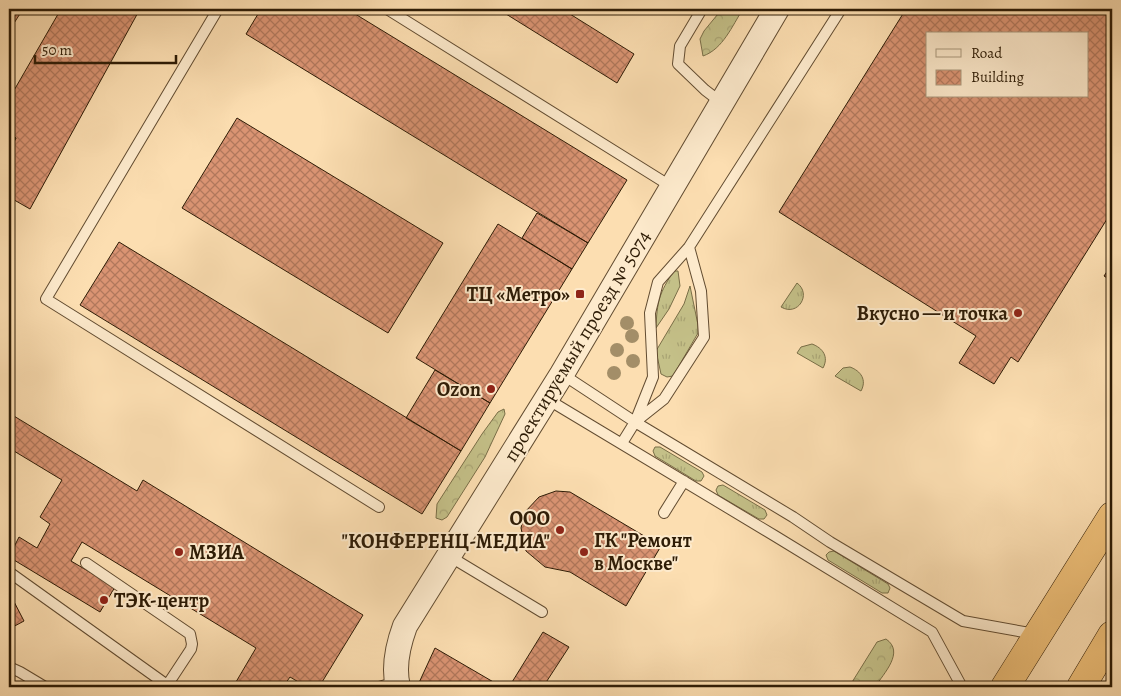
<svg xmlns="http://www.w3.org/2000/svg" width="1121" height="696" viewBox="0 0 1121 696" font-family="Alegreya,serif">
<style>
.grass{fill:url(#grass-tufts);stroke:#796e47}
.forest{fill:url(#forest-crowns);stroke:#796e47}
.building{fill:url(#building-cross-hatch);stroke:#2e1c06;fill-rule:evenodd}
.lines{fill:none;stroke-linecap:round;stroke-linejoin:round}
.service-casing{stroke:#624c31;stroke-width:12}
.tertiary-casing{stroke:#624c31;stroke-width:26}
.trunk-casing{stroke:#2e1c06;stroke-width:29}
.service{stroke:#fdeacc;stroke-width:10}
.tertiary{stroke:#fdeacc;stroke-width:24}
.trunk{stroke:#eebf78;stroke-width:28}
.tree{fill:#a38e68}
.poi-dot{fill:#8f2418;stroke:#fdeacc;stroke-width:2}
.labels{text-anchor:middle;dominant-baseline:central;stroke-width:4;stroke-linejoin:round;paint-order:stroke}
.poi-label{font-size:20px;font-weight:bold;fill:#2e1c06;stroke:#fdeacc;text-anchor:end}
.street-label{font-size:20px;fill:#2e1c06;stroke:#fdeacc}
</style>
<defs>
<pattern id="grass-tufts" width="24" height="20" patternUnits="userSpaceOnUse" patternTransform="scale(1.25)"><rect width="24" height="20" fill="#c4c088"/><path d="M3 7l-1-3M5 7V3M7 7l1-3M15 17l-1-3M17 17v-4M19 17l1-3" fill="none" stroke="#a9a474"/></pattern>
<pattern id="forest-crowns" width="20" height="18" patternUnits="userSpaceOnUse" patternTransform="scale(1.25)"><rect width="20" height="18" fill="#c4c088"/><path d="M2 6a3 3 0 1 1 6 0M12 15a3 3 0 1 1 6 0" fill="none" stroke="#a9a474"/></pattern>
<pattern id="building-cross-hatch" width="8" height="8" patternUnits="userSpaceOnUse" patternTransform="scale(1.25)"><rect width="8" height="8" fill="#da9473"/><path d="M0 0l8 8M0 8l8-8" fill="none" stroke="#b1785c"/></pattern>
</defs>
<rect width="100%" height="100%" fill="#fcdeb1"/>
<filter id="stains"><feTurbulence type="fractalNoise" baseFrequency=".004" numOctaves="4"/><feColorMatrix values="0 0 0 0 .2 0 0 0 0 .09 0 0 0 0 .02 0 0 0 .5 -.17"/></filter>
<radialGradient id="worn" r=".72"><stop offset=".6" stop-color="#630" stop-opacity="0"/><stop offset="1" stop-color="#630" stop-opacity=".3"/></radialGradient>
<!-- grass -->
<path class="grass" d="M674,271H678L680,286L669,309L656,328C657,302 659,293 674,271Z
M797,283C812,294 798,317 781,307Z
M690,286L698,325V333L673,376L667,377L661,374L656,351L684,304Z
M812,344C823,348 829,357 823,368L797,353L801,347Z
M850,367C861,371 867,380 861,391L835,376L843,368Z
M655,447H660L702,472L704,476L701,481H696L655,456L653,451Z
M723,485L765,510L767,515L764,519H759L718,495L716,490L718,486Z
M834,551L888,584L890,588L888,593H882L828,560L826,555L829,552Z"/>
<!-- forest -->
<path class="forest" d="M722,9H743C732,26 723,49 703,56L700,39L704,31Z
M504,409L505,414L485,457L447,517L442,520L436,518L437,504L482,434L498,412Z
M886,639C905,652 884,673 875,687H849L877,642Z"/>
<!-- building -->
<path class="building" d="M9,9H23L9,31Z
M61,9H140L30,209L9,197V151L16,138L9,133V99Z
M261,9H347L627,180L588,243L246,34Z
M498,9H562L634,54L617,83Z
M906,9H1112V211L1018,362L1011,357L994,384L959,363L976,336L779,212ZM927,34H1087V96H927Z
M237,118L443,243L388,333L182,208Z
M9,133L16,138L9,151Z
M537,213L588,243L572,269L522,238Z
M498,224L572,269L490,403L416,358Z
M119,242L461,451L422,514L80,305Z
M1112,264V281L1104,276Z
M435,370L490,403L461,451L406,418Z
M9,413L137,491L143,480L363,615L319,687H307L290,677L283,687H233L256,648L82,542L71,561L115,587L100,612L9,557L19,537L37,548L50,524L40,517L62,480L9,448Z
M556,491L570,492L661,546L626,606L570,572L545,567L526,551L521,528L525,512L539,497Z
M9,592L24,621L9,629Z
M543,632L569,647L543,687H509Z
M435,648L502,687H417Z"/>
<g class="lines">
<defs>
<path id="service" d="M218,9L46,299L379,507
M387,9L672,187
M702,9L680,46L678,64L705,90L722,103
M562,374L635,422L793,517L830,542L963,621L1035,634
M547,399L775,536L932,632L962,687
M635,422L653,377L650,313L658,282L689,247L841,9
M622,443L635,422L664,399L704,337L701,291L689,247
M664,513L684,481
M449,556L542,612
M86,563L190,634L192,644L191,649L166,687
M9,572L167,685
M9,667L20,672L45,687
M379,687L396,682"/>
<path id="tertiary" d="M398,687C393,667 398,645 405,626L562,374L777,9"/>
<path id="trunk" d="M1005,687L1112,516
M1081,687L1112,635"/>
</defs>
<!-- service casing -->
<use href="#service" class="service-casing"/>
<!-- tertiary casing -->
<use href="#tertiary" class="tertiary-casing"/>
<!-- trunk casing -->
<use href="#trunk" class="trunk-casing"/>
<!-- service -->
<use href="#service" class="service"/>
<!-- tertiary -->
<use href="#tertiary" class="tertiary"/>
<!-- trunk -->
<use href="#trunk" class="trunk"/>
</g>
<!-- trees -->
<g class="tree">
<circle cx="627" cy="323" r="7"/>
<circle cx="632" cy="336" r="7"/>
<circle cx="617" cy="350" r="7"/>
<circle cx="633" cy="361" r="7"/>
<circle cx="614" cy="373" r="7"/>
</g>
<!-- markers -->
<g class="poi-dot">
<rect x="575" y="289" width="10" height="10" rx="2.5"/>
<circle cx="1018" cy="313" r="5"/>
<circle cx="491" cy="389" r="5"/>
<circle cx="560" cy="530" r="5"/>
<circle cx="179" cy="552" r="5"/>
<circle cx="584" cy="552" r="5"/>
<circle cx="104" cy="600" r="5"/>
</g>
<g class="labels">
<!-- poi labels -->
<g class="poi-label">
<text x="570" y="294">ТЦ «Метро»</text>
<text x="1008" y="313">Вкусно — и точка</text>
<text x="481" y="389">Ozon</text>
<text x="550" y="518">ООО<tspan x="550" dy="23">"КОНФЕРЕНЦ-МЕДИА"</tspan></text>
<text x="594" y="540" text-anchor="start">ГК "Ремонт<tspan x="594" dy="23">в Москве"</tspan></text>
<text x="189" y="552" text-anchor="start">МЗИА</text>
<text x="114" y="600" text-anchor="start">ТЭК-центр</text>
</g>
<!-- street labels -->
<g class="street-label">
<text transform="translate(577 346) rotate(-59)">проектируемый проезд № 5074</text>
</g>
</g>
<!-- margin -->
<rect width="1121" height="696" fill="none" stroke="#fcdeb1" stroke-width="30"/>
<rect x="10" y="10" width="1101" height="676" fill="none" stroke="#2e1c06" stroke-width="2.5"/>
<rect x="15" y="15" width="1091" height="666" fill="none" stroke="#2e1c06"/>
<!-- legend -->
<rect x="926" y="32" width="162" height="65" fill="#fdeacc" stroke="#aa987d"/>
<rect x="936" y="49" width="25" height="8" fill="#fdeacc" stroke="#aa987d"/>
<text x="971" y="58" font-size="15" fill="#2e1c06">Road</text>
<rect x="936" y="70" width="25" height="15" fill="url(#building-cross-hatch)" stroke="#aa987d"/>
<text x="971" y="82" font-size="15" fill="#2e1c06">Building</text>
<!-- scale -->
<path d="M35 55v8h141v-8" fill="none" stroke="#2e1c06" stroke-width="2.5"/>
<text x="42" y="55" font-size="15" fill="#2e1c06" stroke="#fdeacc" stroke-width="4" paint-order="stroke">50 m</text>
<rect width="100%" height="100%" filter="url(#stains)"/>
<rect width="100%" height="100%" fill="url(#worn)"/>
</svg>
